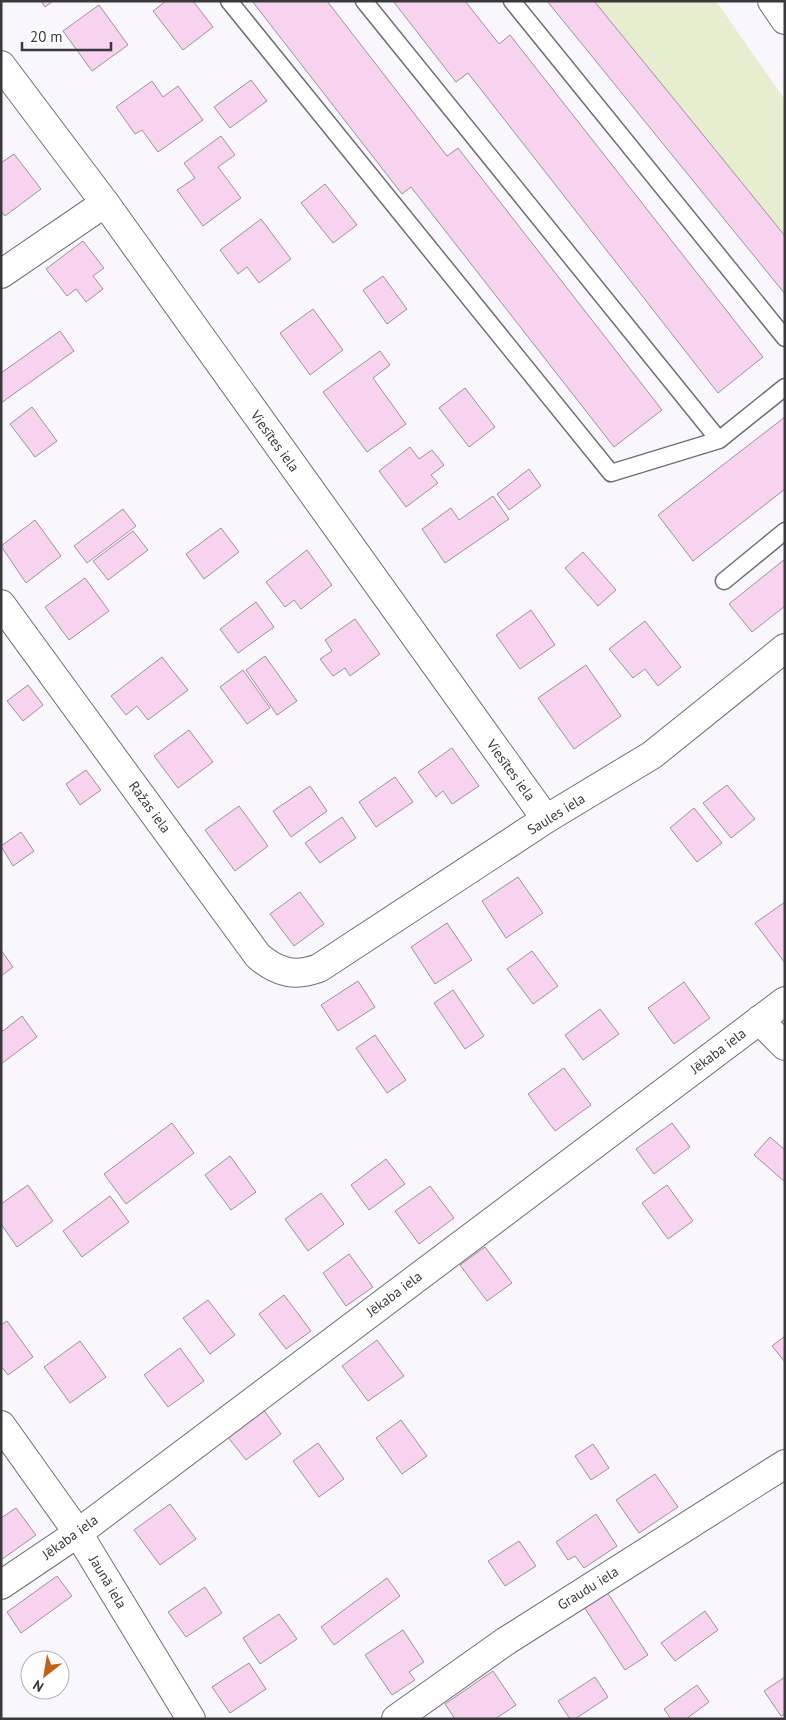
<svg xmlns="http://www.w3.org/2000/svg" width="786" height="1720" viewBox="0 0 786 1720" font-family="'PT Sans',sans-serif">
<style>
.green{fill:#e7edcf}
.building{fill:#f7d3ef;stroke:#999498}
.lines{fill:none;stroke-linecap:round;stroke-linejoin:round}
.service-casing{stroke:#706e73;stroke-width:19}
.minor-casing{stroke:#706e73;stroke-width:30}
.service{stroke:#fff;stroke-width:16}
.minor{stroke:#fff;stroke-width:28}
.labels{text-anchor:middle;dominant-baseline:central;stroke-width:4;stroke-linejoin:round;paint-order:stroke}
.street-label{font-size:14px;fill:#39393b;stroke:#fff}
</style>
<rect width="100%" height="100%" fill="#f9f7fd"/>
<!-- green -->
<path class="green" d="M594,1H716L785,100V236Z"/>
<!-- building -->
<path class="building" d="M41,1H53L45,7Z
M166,1H193L213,27L183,50L153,11Z
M252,1H327L447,156L458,148L662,410L614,447L411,187L402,194Z
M393,1H465L499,44L510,35L763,357L718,393L468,73L456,82Z
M547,1H594L713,147L785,236V294Z
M99,5L128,45L92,71L63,31Z
M251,80L267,101L230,128L214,107Z
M152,81L163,97L178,86L203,120L158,152L142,130L135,134L116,107Z
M221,136L235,155L218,167L241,198L203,226L177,190L195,178L184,163Z
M14,154L41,189L5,216L1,211V163Z
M325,184L357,225L333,243L301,203Z
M261,219L291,259L259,283L247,267L238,274L220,250Z
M83,241L104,268L93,276L103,289L86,302L76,289L67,296L46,269Z
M383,276L407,309L387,324L363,290Z
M313,309L343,350L310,375L280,333Z
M60,331L74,351L1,403V373Z
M380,351L390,365L373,378L406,424L367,452L323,392Z
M465,388L495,427L469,447L439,408Z
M32,407L57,441L35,457L10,424Z
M785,417V489L693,561L658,515Z
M410,447L419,459L432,450L444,465L431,475L438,483L406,507L379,471Z
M529,469L541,486L509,510L497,494Z
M493,496L509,519L445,563L422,529L451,508L459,520Z
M123,509L136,526L87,563L74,546Z
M35,520L61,556L26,583L1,546Z
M221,528L239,552L204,579L186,554Z
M133,531L148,550L108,580L93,561Z
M307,550L332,585L301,609L294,600L285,607L266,582Z
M583,552L616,590L598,606L565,568Z
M785,559V606L752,632L729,604Z
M85,578L109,611L69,640L45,607Z
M256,602L274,627L238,653L220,629Z
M531,610L555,645L520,669L496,635Z
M355,619L380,654L350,676L345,668L333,676L320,659L332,651L325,640Z
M645,621L681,667L658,686L645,669L633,678L609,649Z
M265,656L297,701L277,715L246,670Z
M162,657L188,690L148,720L137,706L126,715L111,696Z
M586,665L621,716L574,749L538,698Z
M243,670L270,708L247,724L220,687Z
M28,685L43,705L23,721L7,701Z
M189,730L213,762L178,788L154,756Z
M452,748L479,786L452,804L443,791L436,797L418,772Z
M86,770L101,790L80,805L66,784Z
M395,777L413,802L376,827L359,802Z
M727,785L755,819L731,838L703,803Z
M310,786L327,811L291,837L273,811Z
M239,806L268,846L235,871L205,830Z
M694,808L722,843L697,862L670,828Z
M342,817L356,838L320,863L305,843Z
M21,832L34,851L13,866L1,846Z
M518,877L543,913L506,938L482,901Z
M300,892L324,924L294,946L270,914Z
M785,902V963L755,923Z
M447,923L472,960L435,984L411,947Z
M1,950L13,967L1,976Z
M532,951L558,986L533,1004L507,969Z
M358,981L375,1007L338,1031L321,1005Z
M684,982L710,1018L674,1044L648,1008Z
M453,990L484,1036L465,1049L434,1003Z
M600,1009L619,1034L583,1060L565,1035Z
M22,1016L37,1037L1,1064V1029L3,1031Z
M375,1035L406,1080L387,1093L356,1048Z
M564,1068L591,1105L555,1131L528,1094Z
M172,1123L194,1153L126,1204L104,1174Z
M672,1123L690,1147L654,1174L636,1149Z
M770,1137L785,1150V1182L754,1155Z
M230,1156L256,1192L231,1210L205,1175Z
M386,1159L405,1184L369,1210L351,1185Z
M28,1185L53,1221L17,1247L1,1224V1204Z
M667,1185L693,1221L668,1239L642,1203Z
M430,1186L454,1218L419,1244L395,1211Z
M321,1193L344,1224L308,1251L285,1219Z
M110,1196L129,1222L82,1257L63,1231Z
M485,1247L512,1283L487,1301L460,1265Z
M349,1254L373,1287L346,1306L323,1273Z
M284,1295L311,1331L286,1349L259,1314Z
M208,1300L235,1335L210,1354L183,1318Z
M7,1321L33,1357L8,1375L1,1366V1325Z
M785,1336V1362L772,1346Z
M377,1340L404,1376L368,1401L342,1366Z
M80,1341L106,1377L70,1403L44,1367Z
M180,1348L204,1381L168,1407L144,1375Z
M263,1409L281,1434L246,1460L227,1436Z
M401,1420L427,1456L402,1474L376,1438Z
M318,1443L344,1479L319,1497L293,1461Z
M593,1444L609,1468L591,1480L575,1456Z
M655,1474L678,1507L639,1533L616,1500Z
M170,1504L196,1539L160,1565L134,1530Z
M16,1508L36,1535L1,1560V1518Z
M596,1514L617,1546L584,1568L575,1556L568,1560L556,1542Z
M519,1541L536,1566L505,1586L488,1561Z
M57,1576L72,1596L21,1633L7,1612Z
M387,1578L400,1596L334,1645L321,1627Z
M205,1587L222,1613L186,1637L168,1612Z
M607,1592L648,1655L625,1670L584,1607Z
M705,1611L718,1630L675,1661L661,1643Z
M279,1614L297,1639L260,1664L243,1638Z
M403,1630L424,1662L409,1672L415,1680L392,1695L365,1655Z
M249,1663L266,1689L230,1713L212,1687Z
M493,1671L516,1705L495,1719H455L445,1704Z
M595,1677L608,1697L575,1719H570L558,1701Z
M785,1677V1714L781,1716L764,1691Z
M697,1685L709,1702L686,1719H671L664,1709Z"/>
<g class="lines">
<defs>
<path id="service" d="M229,1L611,473L719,440L785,387
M364,1L719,440
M512,1L785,338
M724,581L785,531"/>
<path id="minor" d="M772,1L785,20
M1,65L105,203L546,819
M1,274L105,203
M1,604L258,956C278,973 295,977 319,968L546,819L652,755L785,648
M759,1020L785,1046
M1,1425L78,1533L191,1719
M1,1585L78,1533L785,1001
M396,1719L506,1641L785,1464"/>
</defs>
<!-- service casing -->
<use href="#service" class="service-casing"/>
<!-- minor casing -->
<use href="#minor" class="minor-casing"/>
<!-- service -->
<use href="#service" class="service"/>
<!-- minor -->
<use href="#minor" class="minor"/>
</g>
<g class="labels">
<!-- street labels -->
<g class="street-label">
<text transform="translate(275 441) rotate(54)">Viesītes iela</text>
<text transform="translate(511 770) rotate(54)">Viesītes iela</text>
<text transform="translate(150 807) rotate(54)">Ražas iela</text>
<text transform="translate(556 814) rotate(-32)">Saules iela</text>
<text transform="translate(718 1051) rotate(-37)">Jēkaba iela</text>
<text transform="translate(394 1294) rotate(-37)">Jēkaba iela</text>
<text transform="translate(70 1537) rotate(-36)">Jēkaba iela</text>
<text transform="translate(108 1582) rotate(59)">Jaunā iela</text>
<text transform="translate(588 1588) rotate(-32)">Graudu iela</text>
</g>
</g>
<!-- border -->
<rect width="786" height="1720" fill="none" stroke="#39393b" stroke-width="5"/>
<!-- north arrow -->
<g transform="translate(45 1675) rotate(211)"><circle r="24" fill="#ffffff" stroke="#b0b0b1"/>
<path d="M0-4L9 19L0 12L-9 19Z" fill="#c06217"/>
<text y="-8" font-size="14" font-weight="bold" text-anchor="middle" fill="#39393b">N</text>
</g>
<!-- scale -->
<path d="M22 42v8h89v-8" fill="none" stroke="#39393b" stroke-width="2.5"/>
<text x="30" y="42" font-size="15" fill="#39393b" stroke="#ffffff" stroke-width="4" paint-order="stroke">20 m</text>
</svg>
